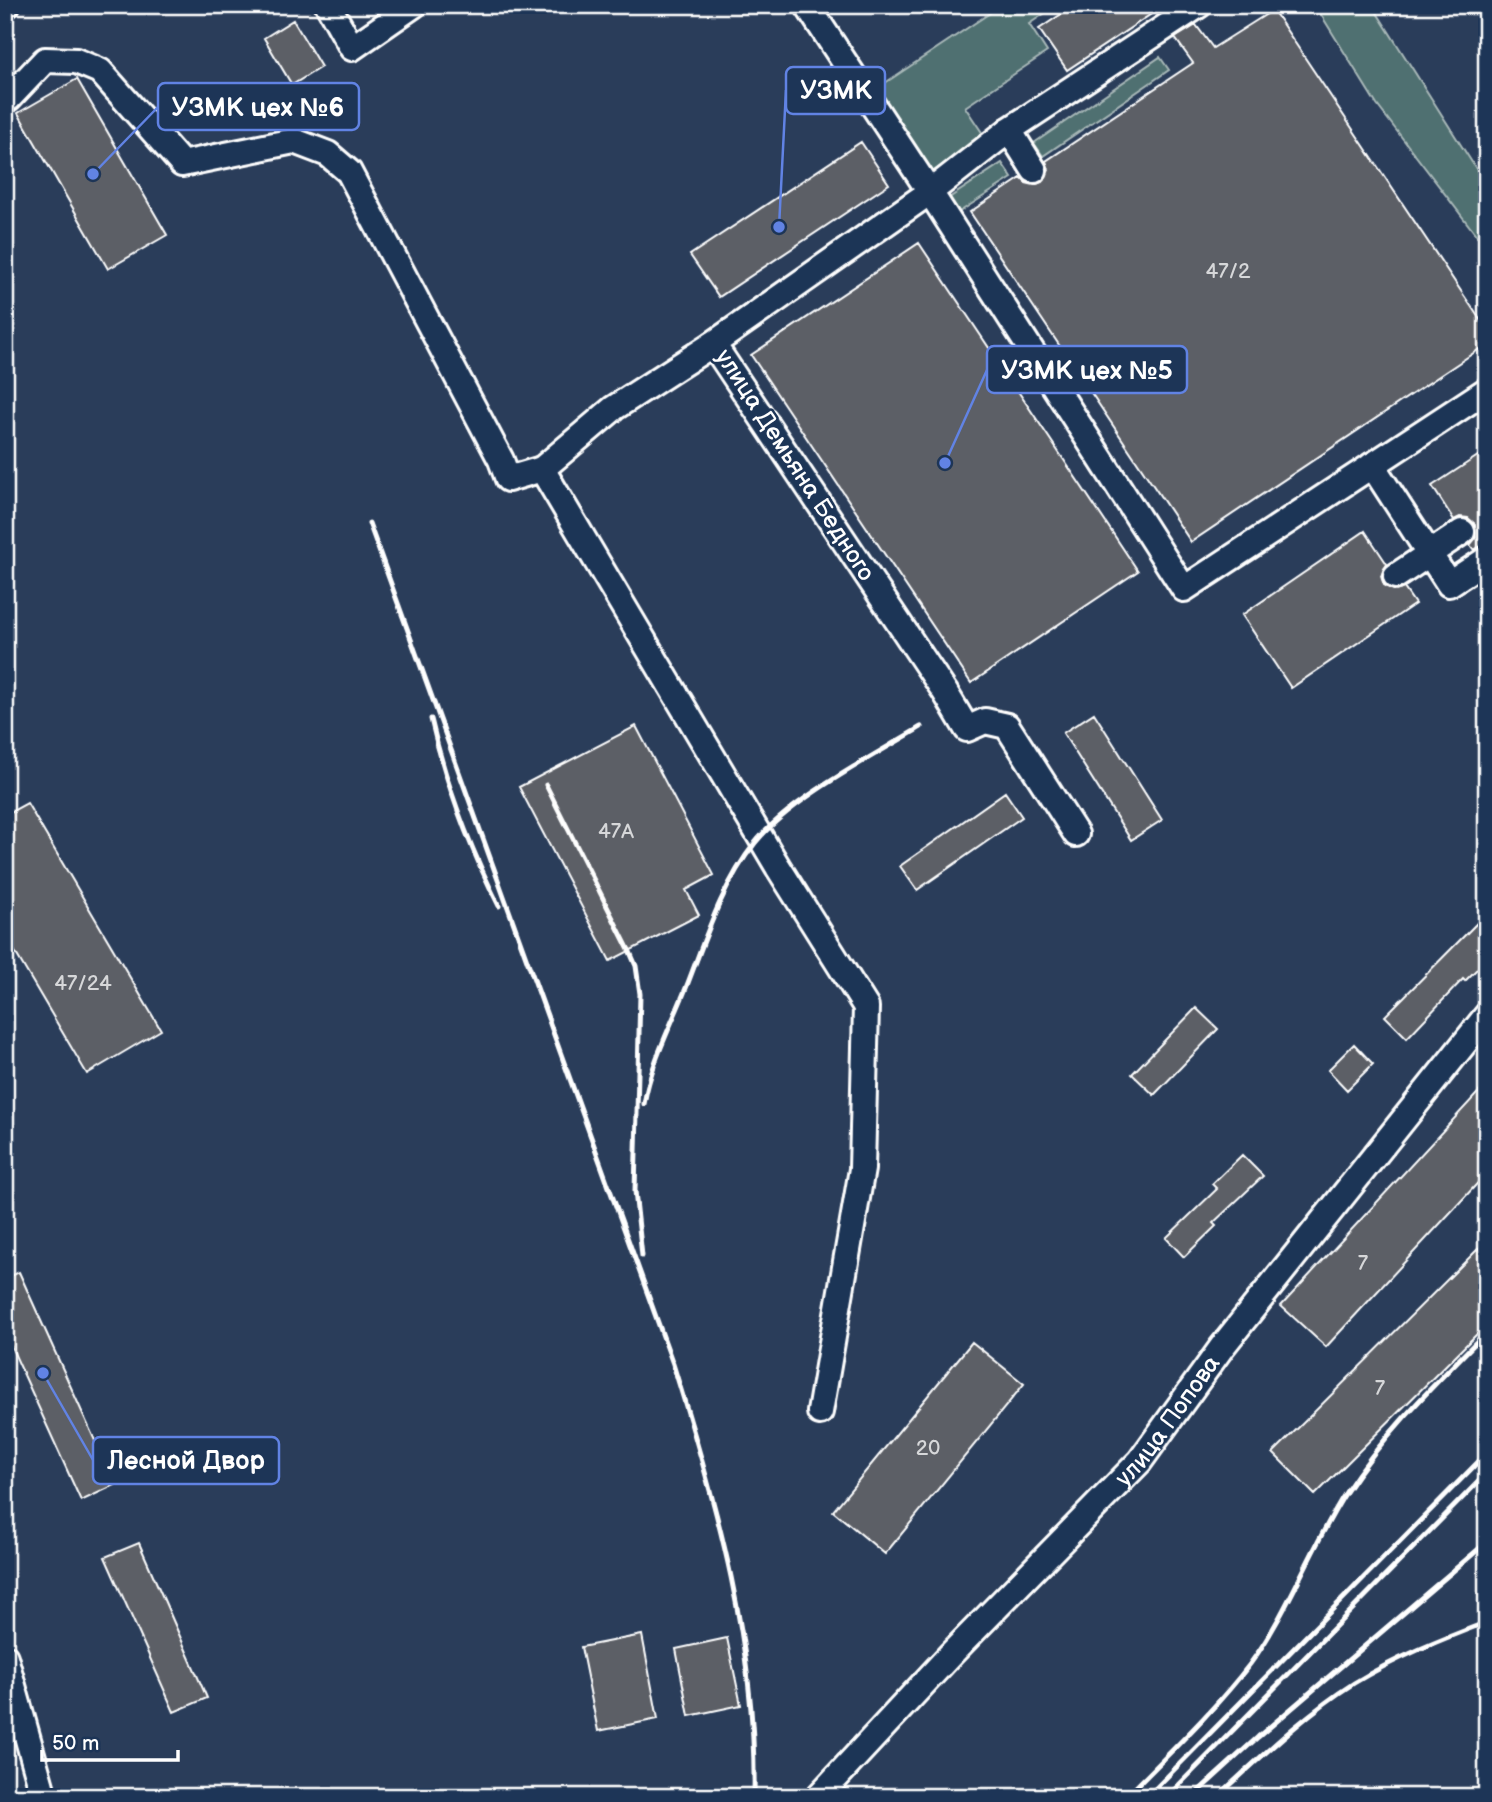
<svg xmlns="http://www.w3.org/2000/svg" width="1492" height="1802" viewBox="0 0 1492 1802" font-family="'Balsamiq Sans',sans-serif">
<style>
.green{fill:#507071;stroke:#a8b8b8;stroke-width:2}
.building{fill:#5c5f66;stroke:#fff;stroke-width:2}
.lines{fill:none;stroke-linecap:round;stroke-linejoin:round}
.minor-casing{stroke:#fff;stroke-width:30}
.minor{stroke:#1d3557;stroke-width:24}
.rail{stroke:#fff;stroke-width:5}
.labels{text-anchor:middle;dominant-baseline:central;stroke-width:5;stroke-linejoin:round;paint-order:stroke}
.number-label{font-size:21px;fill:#d6d7d9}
.street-label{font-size:24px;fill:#fff;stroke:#1d3557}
.leader{fill:none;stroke:#6183e4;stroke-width:2.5}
.callout-dot{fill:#6183e4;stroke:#1d3557;stroke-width:2.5}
.callout{fill:#1d3557;stroke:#6183e4;stroke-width:2.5}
.callout-label{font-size:26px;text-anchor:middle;font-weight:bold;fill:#fff}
</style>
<rect width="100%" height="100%" fill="#2a3d5a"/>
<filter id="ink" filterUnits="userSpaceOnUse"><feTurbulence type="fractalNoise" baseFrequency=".0143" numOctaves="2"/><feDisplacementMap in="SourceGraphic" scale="14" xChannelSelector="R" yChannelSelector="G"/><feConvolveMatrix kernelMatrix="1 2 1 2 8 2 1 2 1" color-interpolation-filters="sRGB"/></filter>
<g filter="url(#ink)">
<!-- green -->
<path class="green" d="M1002,5H1057L1029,24L1047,52L965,107L985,137L926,176L870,93Z
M1315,5H1372L1487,186V249L1377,105Z
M1160,57L1169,70L1043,156L1034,143Z
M1002,163L1012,178L953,216L943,202Z"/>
<!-- building -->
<path class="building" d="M1075,5H1172L1158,14L1156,11L1067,70L1039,29Z
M1273,10L1487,330V344L1191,542L970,212L1021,178L1026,183L1034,185L1042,182L1049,170L1046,161L1193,63L1175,38L1196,25L1213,48Z
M293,20L321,67L292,85L264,38Z
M77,79L167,235L108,269L18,113Z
M861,142L889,184L719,297L690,255Z
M919,243L1138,571L971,683L751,355Z
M1487,450V543L1474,550L1470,545L1476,538L1475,524L1468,518L1460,517L1454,520L1432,486Z
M1365,531L1387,564L1381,576L1384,585L1396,591L1404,588L1415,604L1291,688L1242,615Z
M1094,713L1162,820L1131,840L1063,733Z
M636,726L714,875L686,890L699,915L610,961L519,787Z
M1005,792L1022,817L917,890L900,866Z
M27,803L161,1030L87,1074L5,935V815Z
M1477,923L1487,932V959L1465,981L1463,979L1407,1038L1385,1016Z
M1196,1008L1218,1029L1154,1095L1132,1074Z
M1354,1044L1373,1064L1347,1090L1328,1070Z
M1487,1083V1173L1326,1347L1281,1306Z
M1242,1155L1263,1176L1213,1223L1216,1226L1184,1257L1166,1238L1217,1189L1212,1184Z
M1487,1240V1324L1315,1495L1273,1453Z
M19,1272L115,1485L81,1501L5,1333V1279Z
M972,1342L1024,1384L885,1554L833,1511Z
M139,1543L207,1698L174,1712L105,1557Z
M642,1635L658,1719L598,1731L581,1647Z
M727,1638L741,1705L689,1716L676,1649Z"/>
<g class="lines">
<defs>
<g id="minor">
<path d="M328,5L352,48L414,5"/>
<path d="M807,5L930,192L1184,589L1487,390"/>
<path d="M5,6L7,5"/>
<path d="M9,98L45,60L76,61L100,71L182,164L294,141L328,154L349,172L501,460L508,479L542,469L778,867L866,1007L862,1169L820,1412"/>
<path d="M1009,130L1034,170"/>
<path d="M1372,465L1449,584L1487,559"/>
<path d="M542,469L614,408L713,344"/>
<path d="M1396,576L1462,532"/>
<path d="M1076,834L1007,726L985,721L967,729L945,692L713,344L930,192L1009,130L1199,5"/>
<path d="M5,1657L44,1797"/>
<path id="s1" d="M818,1797L952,1653L1140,1461L1222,1347L1487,1015"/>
</g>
</defs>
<!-- minor casing -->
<use href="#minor" class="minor-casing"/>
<!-- minor -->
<use href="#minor" class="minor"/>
<!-- rail -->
<path class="rail" d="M369,523L673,1364C717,1505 757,1648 754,1797
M431,719C446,785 469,846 499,906
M546,785L630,952L636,966L640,994L635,1191L642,1256
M644,1104C651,1063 671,1026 686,988C705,939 722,885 755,843C790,799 872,757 921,727
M1126,1797C1168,1754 1213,1712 1250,1664C1289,1611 1311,1547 1346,1492C1385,1432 1437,1382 1487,1331
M1147,1797L1487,1453
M1167,1797L1487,1473
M1192,1797L1258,1737L1487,1542
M1217,1797C1261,1757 1304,1715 1354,1683C1395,1658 1442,1639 1487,1622"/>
</g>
</g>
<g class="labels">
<!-- number labels -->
<g class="number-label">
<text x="1228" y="271">47/2</text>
<text x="616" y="831">47А</text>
<text x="83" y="983">47/24</text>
<text x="1363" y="1263">7</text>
<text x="1380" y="1388">7</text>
<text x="928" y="1448">20</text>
</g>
<!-- street labels -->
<g class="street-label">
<text transform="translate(795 465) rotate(57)">улица Демьяна Бедного</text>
<text stroke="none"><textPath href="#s1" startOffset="514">улица Попова</textPath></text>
</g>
</g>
<!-- callouts -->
<path class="leader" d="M779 227L786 90M93 174L158 107M945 463L987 370M43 1373L93 1460"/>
<g class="callout-dot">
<circle cx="779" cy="227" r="7"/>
<circle cx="93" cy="174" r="7"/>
<circle cx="945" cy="463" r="7"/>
<circle cx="43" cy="1373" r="7"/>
</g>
<g class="callout">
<rect x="786" y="67" width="99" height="47" rx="7"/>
<rect x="158" y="83" width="201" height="47" rx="7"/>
<rect x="987" y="346" width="200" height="47" rx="7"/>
<rect x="93" y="1437" width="186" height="47" rx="7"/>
</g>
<g class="callout-label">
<text x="836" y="99">УЗМК</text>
<text x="258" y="116">УЗМК цех №6</text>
<text x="1087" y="379">УЗМК цех №5</text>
<text x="186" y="1469">Лесной Двор</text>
</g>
<!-- margin -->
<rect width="1492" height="1802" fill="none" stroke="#1d3557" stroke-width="28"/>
<rect x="14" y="14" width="1464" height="1774" fill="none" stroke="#fff" stroke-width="2.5" filter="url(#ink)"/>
<!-- scale -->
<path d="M42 1750v10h136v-10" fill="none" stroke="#ffffff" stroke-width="3.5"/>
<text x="52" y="1750" font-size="21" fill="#ffffff" stroke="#1d3557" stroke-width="5" paint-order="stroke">50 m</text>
</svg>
